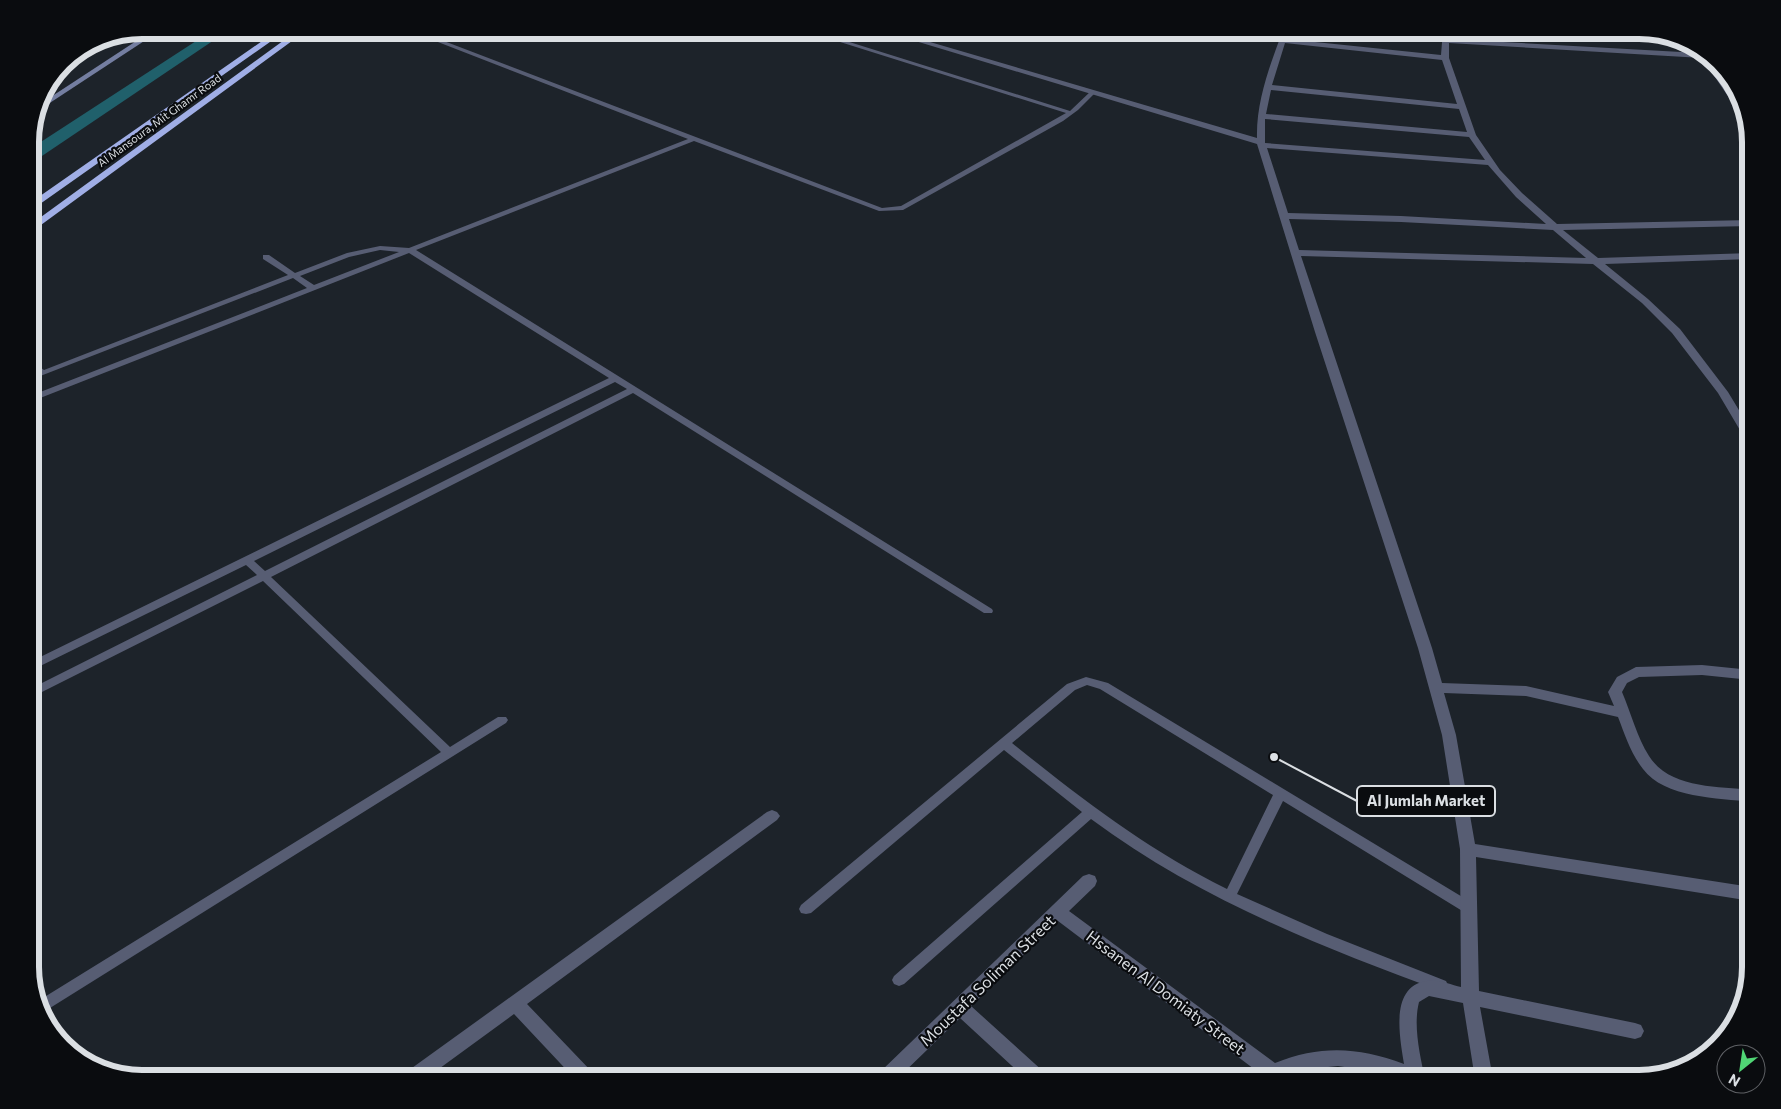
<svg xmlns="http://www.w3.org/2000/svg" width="1781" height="1109" viewBox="0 0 1781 1109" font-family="Commissioner,sans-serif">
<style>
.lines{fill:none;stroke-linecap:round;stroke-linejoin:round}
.canal{fill:#20606b;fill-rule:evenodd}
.lane{fill:#575d73;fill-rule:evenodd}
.street{fill:#575d73;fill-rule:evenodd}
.secondary{fill:#747ea1;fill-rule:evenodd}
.highway{fill:#a0aee6;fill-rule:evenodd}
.labels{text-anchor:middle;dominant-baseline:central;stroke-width:4.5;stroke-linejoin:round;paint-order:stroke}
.far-street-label{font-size:11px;fill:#dbdfe3;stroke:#0a0c0f}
.near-street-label{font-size:16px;fill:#dbdfe3;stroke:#0a0c0f}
.rim{fill:none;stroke:#dbdfe3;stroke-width:6}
.leader{fill:none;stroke:#dbdfe3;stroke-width:2}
.callout-dot{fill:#dbdfe3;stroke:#0a0c0f;stroke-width:2}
.callout{fill:#0a0c0f;stroke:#dbdfe3;stroke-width:2}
.callout-label{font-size:15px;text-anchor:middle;font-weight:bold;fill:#dbdfe3}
</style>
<rect width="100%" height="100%" fill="#1d232a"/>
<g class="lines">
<!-- canal -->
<path class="canal" d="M213,30H229L36,160L30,161V149Z"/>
<!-- lane -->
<path class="lane" d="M407,30H415L882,208L901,206L1066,113L802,30H811L1070,111L1091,91H1095V93L1078,110L1063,121L903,210L879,211L694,141L416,250L992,609L993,611L992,613H984L633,393L271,577L450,747L498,717H506L508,720L506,723L42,1013L38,1001L441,752L263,581L30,698V689L257,575L246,565L30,671V662L609,378L409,253L30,402V396L307,288L293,278L30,380V375L37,372L30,366V360L44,370L288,275L263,259V255H269L295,273L347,253L380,246L409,248L688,139ZM380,250L399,252L314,285L300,276L349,257ZM615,382L627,389L265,571L254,561Z
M1241,30H1255L1287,36L1284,38Z
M1086,677L1108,683L1474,904L1476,908L1474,912L1469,913L1464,912L1283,801L1237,894L1327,934L1446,981L1448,985L1446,989L1441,991C1320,947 1194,896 1091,819L904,984L899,986L894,984L892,980L894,976L1082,812L1004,750L811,913L806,914L801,913L799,909L801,905L1067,684ZM1087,685L1100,689L1273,795L1227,889C1146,849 1082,799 1012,743L1075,690Z"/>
<!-- street -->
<path class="street" d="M879,30H889L1257,138C1256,101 1270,65 1283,30H1289L1286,39L1441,55L1443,30H1449V39L1699,53L1696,50L1699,48C1712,56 1740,99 1744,114H1740L1702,58L1449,43V58L1476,135L1500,170L1522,193L1557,224L1751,220V226L1563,230L1598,258L1751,253V259L1605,264L1648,299L1680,329L1728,392L1751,430V443L1747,442L1718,393L1672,333L1642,303L1593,264L1301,256L1432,648L1442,683L1526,686L1614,706L1608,692L1617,677L1636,667L1702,665L1751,670V680L1702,675L1639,677L1627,683L1622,692C1631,713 1637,737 1649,756C1670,789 1717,786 1751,790V802C1719,798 1664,798 1643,769C1631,754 1625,735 1618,717L1526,696L1444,693L1456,735L1475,844L1751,887V901L1476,857L1479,991L1635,1023L1641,1025L1644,1031L1641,1037L1635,1039L1480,1007L1493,1079H1475L1463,1003L1429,996L1419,1002C1413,1026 1420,1055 1425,1079H1400L1376,1072L1338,1066L1299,1070L1279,1079H1253L1258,1072L1058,921L971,1006L1045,1073L1048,1079H1026L960,1018L897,1079H876L879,1073L1083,876L1089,874L1095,876L1097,881L1095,886L1069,911L1275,1063C1321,1045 1358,1047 1404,1064C1400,1038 1389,986 1427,981C1437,979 1451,985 1461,987L1460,849L1442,735L1418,648L1315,332L1257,144ZM1285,43L1442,60L1457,104L1272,85ZM1271,90L1459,109L1467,132L1266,114ZM1265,119L1469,137L1485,160L1265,143ZM1267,148L1488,165L1516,197L1546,224L1401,216L1288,213ZM1289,219L1401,222L1553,230L1586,258L1299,250Z
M772,810L777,812L780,816L777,820L527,1004L593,1073L596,1079H575L514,1014L425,1079H402L405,1073L767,812Z"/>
<!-- secondary -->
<path class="secondary" d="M153,30H161L36,112L37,106Z"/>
<!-- highway -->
<path class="highway" d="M278,30H287L30,211V203Z
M298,30H307L30,233V225Z"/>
</g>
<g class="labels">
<!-- far-street labels -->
<g class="far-street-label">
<text transform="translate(159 120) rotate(-36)">Al Mansoura, Mit Ghamr Road</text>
</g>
<!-- near-street labels -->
<g class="near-street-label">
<text transform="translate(987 980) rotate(-44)">Moustafa Soliman Street</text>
<text transform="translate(1166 992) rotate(37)">Hssanen Al Domiaty Street</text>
</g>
</g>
<!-- crop -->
<path d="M0 0H1781V1109H0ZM142 39H1639A103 103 0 0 1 1742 142V967A103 103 0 0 1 1639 1070H142A103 103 0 0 1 39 967V142A103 103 0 0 1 142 39Z" fill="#0a0c0f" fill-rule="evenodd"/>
<path class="rim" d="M142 39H1639A103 103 0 0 1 1742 142V967A103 103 0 0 1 1639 1070H142A103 103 0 0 1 39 967V142A103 103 0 0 1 142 39Z"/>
<!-- callouts -->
<path class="leader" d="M1274 757L1357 801"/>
<circle class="callout-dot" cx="1274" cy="757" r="5"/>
<rect class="callout" x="1357" y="786" width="138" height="30" rx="5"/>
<g class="callout-label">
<text x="1426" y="806">Al Jumlah Market</text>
</g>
<!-- north arrow -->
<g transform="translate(1741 1069) rotate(210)"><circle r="24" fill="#0a0c0f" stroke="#5e6064"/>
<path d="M0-4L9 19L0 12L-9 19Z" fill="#50d675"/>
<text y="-8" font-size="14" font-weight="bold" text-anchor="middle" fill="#dbdfe3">N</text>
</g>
</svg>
